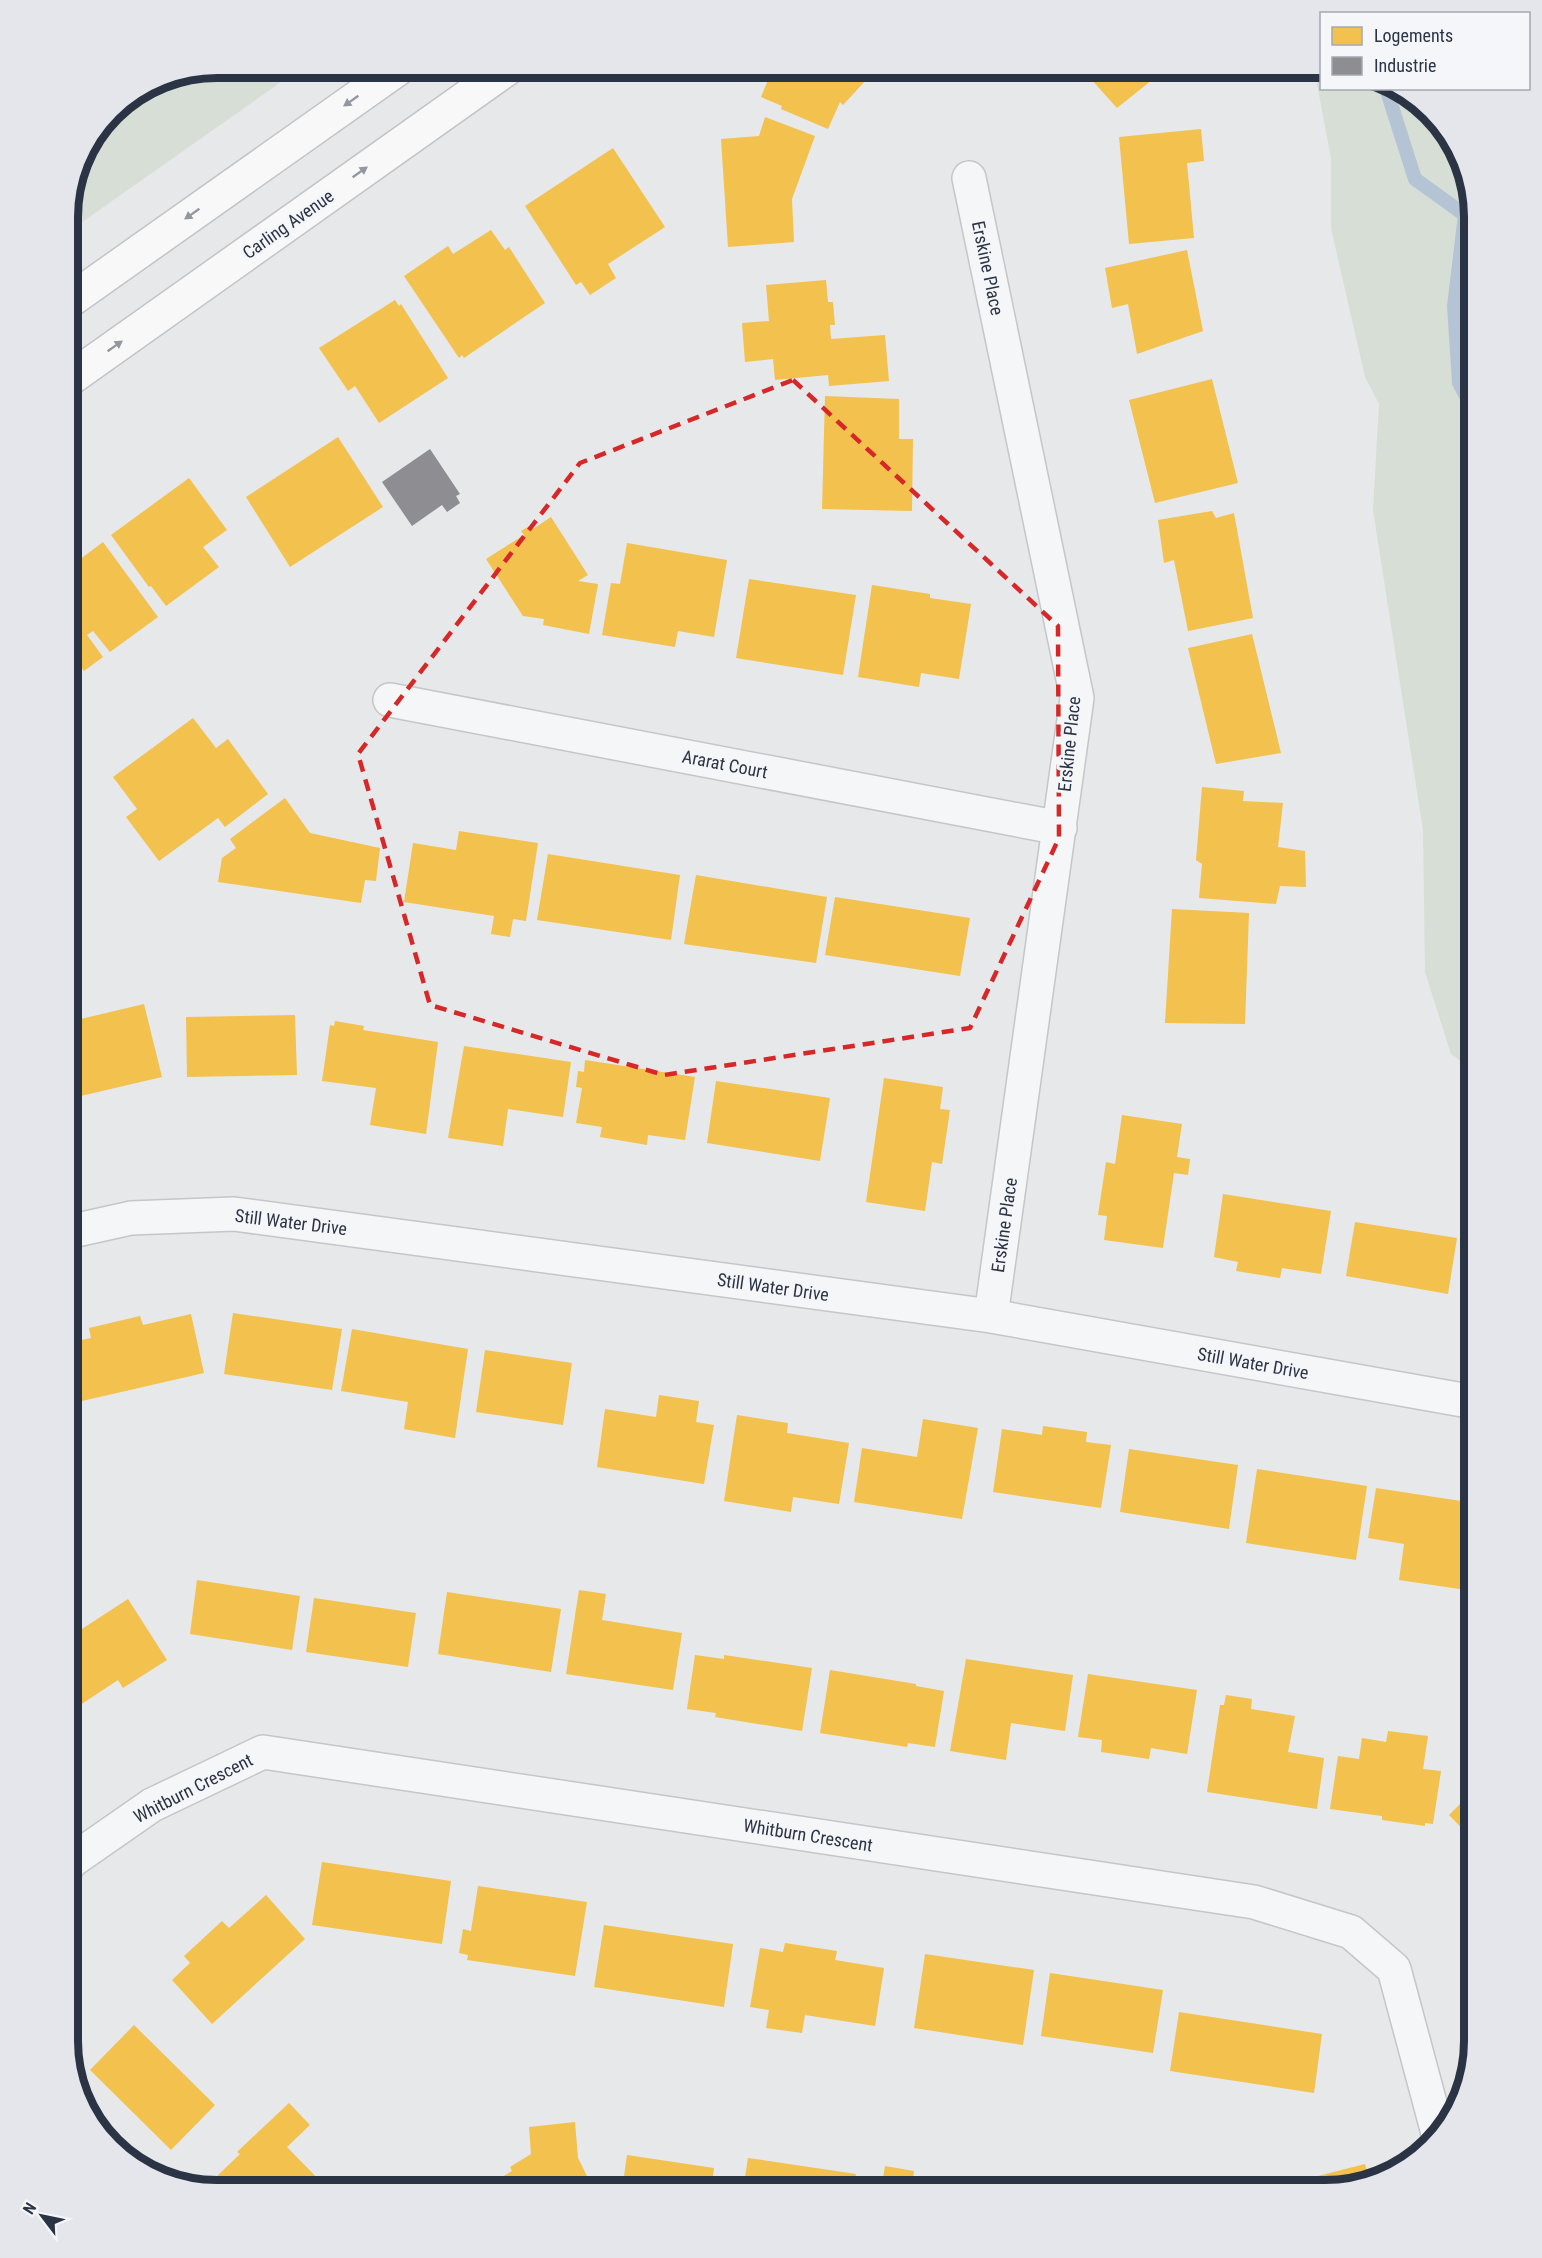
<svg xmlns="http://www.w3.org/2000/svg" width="1542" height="2258" viewBox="0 0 1542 2258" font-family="'Roboto Condensed',sans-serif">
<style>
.green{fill:#d6ded6}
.homes{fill:#f2c14e}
.industry{fill:#8d8d92}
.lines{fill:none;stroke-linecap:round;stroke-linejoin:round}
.stream{stroke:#b4c4d5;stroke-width:14}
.minor-casing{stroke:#c4c6c8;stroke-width:36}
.major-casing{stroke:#c2c5c8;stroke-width:36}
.minor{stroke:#f5f6f7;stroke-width:33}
.major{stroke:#f8f8f8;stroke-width:33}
.oneway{fill:#92969e}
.marked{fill:none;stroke:#d62828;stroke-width:4.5;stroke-dasharray:12 8;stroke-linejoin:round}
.labels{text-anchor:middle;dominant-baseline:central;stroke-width:6;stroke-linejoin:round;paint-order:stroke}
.street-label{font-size:18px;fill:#2b3445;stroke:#f4f6f9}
.rim{fill:none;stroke:#2b3445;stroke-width:8}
</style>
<rect width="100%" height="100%" fill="#e6e8ea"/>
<!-- green -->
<path class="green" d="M217,68H301L68,232V207L79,159L111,111L160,79Z
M1314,68H1321L1322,88L1401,89L1455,142L1474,217V1071L1451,1054L1425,972L1423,830L1373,510L1379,404L1365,377L1331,228V158Z"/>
<!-- homes -->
<path class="homes" d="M791,68H876L864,76L867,79L843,105L840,102L828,129L781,109L782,106L761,97L771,73L778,76Z
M1081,68H1167L1117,108Z
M765,117L815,136L792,199L794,242L728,247L721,139L759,136Z
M1201,129L1204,161L1187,163L1194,238L1129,244L1119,137Z
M613,148L665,227L608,264L616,278L590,295L581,282L576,285L525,206Z
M491,230L505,250L509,247L545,303L464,358L462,355L459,358L404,276L448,246L453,254Z
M1187,250L1203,331L1137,354L1128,304L1112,308L1105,268Z
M826,280L828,302H833L835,325H830L831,339L885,335L889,381L829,386L828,375L775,380L773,359L745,362L742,323L769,321L766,285Z
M395,300L399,306L401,304L448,378L379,423L355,386L348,391L319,348Z
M1212,379L1238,483L1155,503L1129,400Z
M825,396L899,399V439H913L912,511L822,509Z
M338,437L383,507L290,567L246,497Z
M189,478L227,530L203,547L219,567L166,606L151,586L149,587L111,535Z
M1212,511L1216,518L1234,513L1253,618L1188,631L1174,560L1164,563L1158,520Z
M551,517L588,575L578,581L598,584L589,634L543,625L544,619L523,616L486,559L524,535L521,531L531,525L533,529Z
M103,542L158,617L110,652L93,631L87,635L103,657L84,671L68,649V581L78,574L71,566Z
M627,543L727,560L714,637L678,631L675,647L602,635L611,583L620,584Z
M749,579L856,595L843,675L736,658Z
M872,585L930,594V598L971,604L959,679L921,673L919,687L858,677Z
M1252,634L1281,753L1216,764L1188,648Z
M193,718L216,748L228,739L268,794L225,827L218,818L159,861L126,817L137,809L113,777Z
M1202,787L1244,791L1243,801L1283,803L1278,847L1305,851L1306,887L1280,886L1276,904L1199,898L1202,864L1196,860Z
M285,798L310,833L380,848L376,881L365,880L361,903L218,882L222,858L236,848L230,839Z
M459,831L538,843L526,921L513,919L510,937L491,934L494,916L404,902L413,843L456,850Z
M548,854L680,875L671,940L537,920Z
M696,875L827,897L816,963L684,944Z
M835,897L970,918L960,976L825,955Z
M1172,909L1249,913L1245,1024L1165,1023Z
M144,1004L162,1077L68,1099V1022Z
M295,1015L297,1075L187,1077L186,1017Z
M335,1021L364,1026L363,1030L438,1042L426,1134L370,1125L376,1088L322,1081L330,1025L334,1026Z
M464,1046L571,1062L563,1117L508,1109L503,1146L448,1138Z
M585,1060L695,1077L685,1140L648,1135L647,1145L600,1137L602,1127L576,1123L582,1088L576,1087L578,1071L584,1072Z
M884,1078L943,1087L940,1109L950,1110L942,1164L932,1162L925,1211L866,1202Z
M716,1081L830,1098L820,1161L707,1143Z
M1122,1115L1182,1124L1177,1157L1190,1159L1188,1175L1174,1173L1163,1248L1104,1240L1107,1216L1098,1215L1106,1162L1115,1164Z
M1223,1194L1331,1211L1321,1274L1282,1268L1280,1278L1236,1271L1238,1262L1214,1257Z
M1355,1222L1457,1238L1448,1294L1346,1276Z
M233,1313L342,1329L332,1390L224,1374Z
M191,1314L204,1373L82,1401L68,1343L91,1338L89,1328L140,1316L143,1325Z
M352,1329L468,1349L455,1438L404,1429L408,1402L341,1391Z
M485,1350L572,1363L563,1425L476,1412Z
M659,1395L699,1401L696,1422L714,1425L704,1484L597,1467L605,1409L656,1417Z
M737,1415L788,1423L787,1433L849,1443L839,1504L793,1497L791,1512L724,1501Z
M923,1419L978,1428L962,1519L854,1502L862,1448L917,1457Z
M1043,1426L1087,1432L1086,1442L1111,1445L1101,1508L993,1492L1002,1429L1042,1435Z
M1129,1449L1238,1465L1229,1529L1120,1512Z
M1257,1469L1367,1486L1356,1560L1246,1543Z
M1376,1488L1474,1503L1473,1591L1399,1580L1404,1544L1368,1538Z
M197,1580L300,1596L292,1650L190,1634Z
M579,1590L606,1594L602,1620L682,1633L673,1690L566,1674Z
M447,1592L561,1609L551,1672L438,1654Z
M314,1598L416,1613L408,1667L306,1652Z
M128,1599L167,1660L123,1688L118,1680L68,1713V1638Z
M695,1655L724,1659V1655L812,1668L802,1731L715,1717L716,1713L687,1709Z
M966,1659L1073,1675L1065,1731L1011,1723L1006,1760L950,1751Z
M830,1670L916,1684V1686L944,1691L935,1747L908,1743L907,1747L820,1733Z
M1088,1674L1197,1690L1187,1754L1151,1748L1149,1759L1101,1752L1102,1740L1078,1737Z
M1226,1695L1252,1699L1251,1709L1295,1716L1288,1752L1324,1758L1317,1809L1207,1792L1220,1705H1224Z
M1388,1731L1428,1736L1423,1769L1441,1771L1433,1824L1425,1823V1826L1382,1820V1816L1330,1809L1338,1756L1359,1759L1362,1738L1386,1742Z
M1474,1790V1841L1449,1815Z
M322,1862L451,1881L442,1944L312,1925Z
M478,1886L587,1902L575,1976L467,1960L468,1955L459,1953L463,1929L471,1931Z
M266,1895L305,1939L212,2024L172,1980L190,1963L184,1956L222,1921L229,1928Z
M604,1925L733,1944L724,2007L594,1987Z
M785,1943L837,1951L835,1960L884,1968L875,2026L805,2015L802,2033L766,2028L769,2010L750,2007L760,1948L783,1952Z
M925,1954L1034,1970L1023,2045L914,2028Z
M1050,1973L1163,1990L1153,2053L1041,2036Z
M1179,2012L1322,2034L1314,2093L1170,2071Z
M134,2025L215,2105L171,2150L90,2070Z
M289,2103L310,2125L287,2147L329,2190H223L213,2180L240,2154L237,2152Z
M575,2122L578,2158L589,2180L590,2190H479L512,2171L510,2167L531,2154L529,2127Z
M627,2155L714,2168L711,2190H622Z
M748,2158L856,2174L853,2190H743Z
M1365,2164L1369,2179L1325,2190H1305L1302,2180Z
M885,2166L914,2171L913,2180L972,2190H881Z"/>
<!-- industry -->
<path class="industry" d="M430,449L460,494L456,496L460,503L447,512L442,505L412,526L382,482Z"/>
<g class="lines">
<!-- stream -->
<path class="stream" d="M1386,88L1415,179L1465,215L1454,306L1459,383L1474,411"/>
<defs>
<path id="minor" d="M969,178L1077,698L991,1316
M390,700L1060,828
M68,1232L131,1218L234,1214L991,1316L1474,1402
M68,1866L70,1862L152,1805L263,1752L1254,1902L1351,1932L1394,1969L1438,2133"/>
<path id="major" d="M68,302L399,68
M68,380L508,68"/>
</defs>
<!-- minor casing -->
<use href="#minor" class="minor-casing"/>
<!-- major casing -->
<use href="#major" class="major-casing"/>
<!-- minor -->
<use href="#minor" class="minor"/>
<!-- major -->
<use href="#major" class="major"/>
</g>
<!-- one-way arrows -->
<defs><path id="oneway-solid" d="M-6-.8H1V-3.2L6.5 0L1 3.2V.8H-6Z" transform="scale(1.5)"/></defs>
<g class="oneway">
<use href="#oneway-solid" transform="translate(351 101) rotate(145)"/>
<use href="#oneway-solid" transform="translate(360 172) rotate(-35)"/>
<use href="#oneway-solid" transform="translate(192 214) rotate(145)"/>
<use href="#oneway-solid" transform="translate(115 346) rotate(-35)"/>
</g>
<!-- marked area -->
<path class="marked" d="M793,380L1058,626L1059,838L970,1028L664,1075L430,1005L358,754L580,463Z"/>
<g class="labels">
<!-- street labels -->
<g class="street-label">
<text transform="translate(288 224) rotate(-35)">Carling Avenue</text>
<text transform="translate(988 268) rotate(78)">Erskine Place</text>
<text transform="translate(1069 744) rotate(-84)">Erskine Place</text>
<text transform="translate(725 764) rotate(11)">Ararat Court</text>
<text transform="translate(291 1222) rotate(7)">Still Water Drive</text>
<text transform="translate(1004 1225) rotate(-82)">Erskine Place</text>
<text transform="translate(773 1287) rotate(8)">Still Water Drive</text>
<text transform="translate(1253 1363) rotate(10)">Still Water Drive</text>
<text transform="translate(193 1788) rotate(-27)">Whitburn Crescent</text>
<text transform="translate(808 1835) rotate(9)">Whitburn Crescent</text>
</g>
</g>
<!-- crop -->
<path d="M0 0H1542V2258H0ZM217 78H1325A139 139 0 0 1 1464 217V2041A139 139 0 0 1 1325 2180H217A139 139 0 0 1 78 2041V217A139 139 0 0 1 217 78Z" fill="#e4e6eb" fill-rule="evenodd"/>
<path class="rim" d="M217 78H1325A139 139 0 0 1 1464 217V2041A139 139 0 0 1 1325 2180H217A139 139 0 0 1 78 2041V217A139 139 0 0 1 217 78Z"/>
<!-- legend -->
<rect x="1320" y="12" width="210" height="78" fill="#f4f6f9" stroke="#a4a8b1" stroke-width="1.5"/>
<rect x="1332" y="27" width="30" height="18" fill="#f2c14e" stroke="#a4a8b1" stroke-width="1.5"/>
<text x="1374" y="42" font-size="18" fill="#2b3445">Logements</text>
<rect x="1332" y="57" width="30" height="18" fill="#8d8d92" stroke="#a4a8b1" stroke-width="1.5"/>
<text x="1374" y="72" font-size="18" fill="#2b3445">Industrie</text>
<!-- north arrow -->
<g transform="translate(42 2216) rotate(302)" stroke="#f4f6f9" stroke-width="4.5" paint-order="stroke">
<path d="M0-4.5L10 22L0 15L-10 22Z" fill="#2b3445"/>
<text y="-9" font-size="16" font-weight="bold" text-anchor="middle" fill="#2b3445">N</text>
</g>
</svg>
